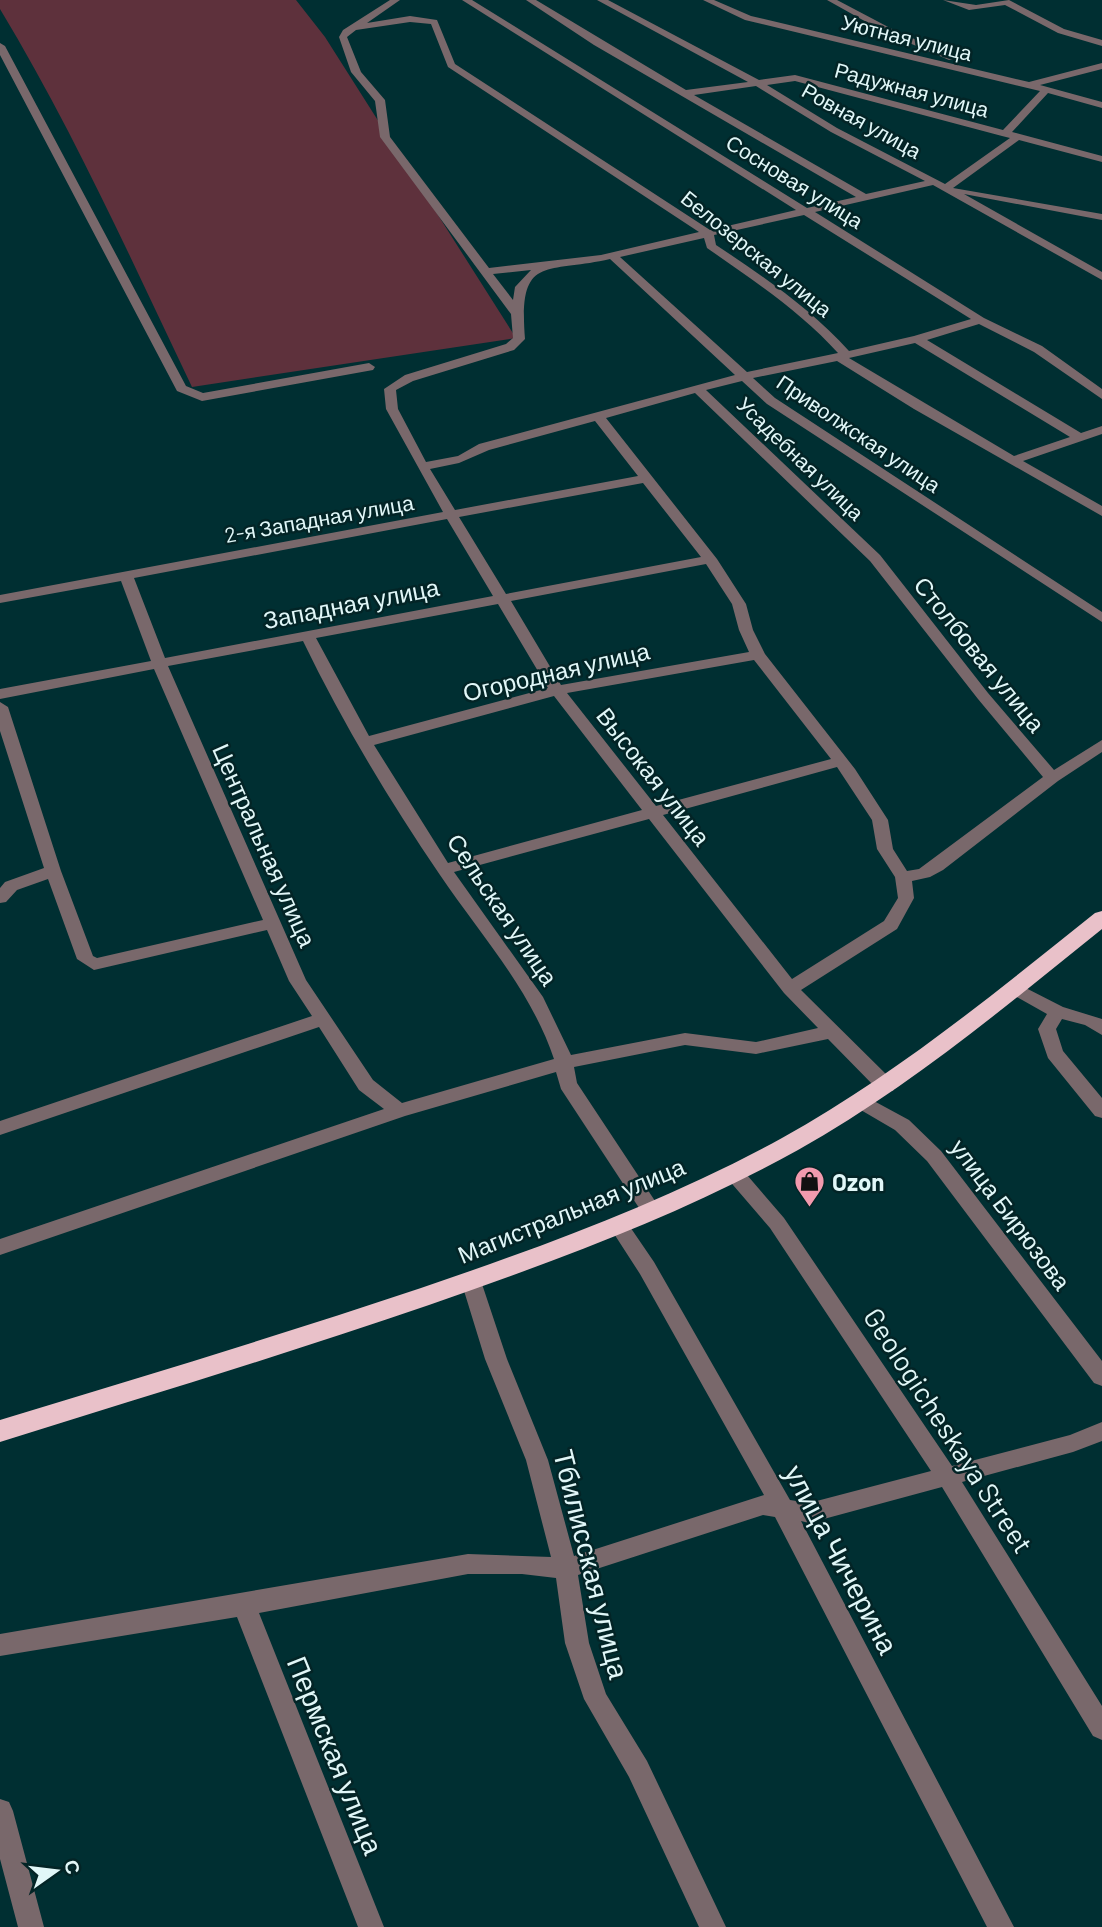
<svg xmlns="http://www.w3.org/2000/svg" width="1102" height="1927" viewBox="0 0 1102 1927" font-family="Barlow,sans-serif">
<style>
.green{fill:#5e313c}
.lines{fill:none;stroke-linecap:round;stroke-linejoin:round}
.street{fill:#79686b;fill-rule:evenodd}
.highway{fill:#e9c1c9;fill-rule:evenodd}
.labels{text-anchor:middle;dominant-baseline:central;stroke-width:5;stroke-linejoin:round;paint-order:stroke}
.far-street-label{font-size:21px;fill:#e1f7f8;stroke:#032426}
.street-label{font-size:24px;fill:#e1f7f8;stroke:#032426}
.poi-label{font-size:24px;font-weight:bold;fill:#e1f7f8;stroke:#032426;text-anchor:start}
.near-street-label{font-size:28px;fill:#e1f7f8;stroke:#032426}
</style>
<rect width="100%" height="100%" fill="#002f32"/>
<!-- green -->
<path class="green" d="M0,0H296L325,37L516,338L192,387C131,259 73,130 0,9Z"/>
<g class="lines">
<!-- street -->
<path class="street" d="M390,0H400L367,23L410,16L437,20L455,64L710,230L796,210L462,0H472L807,208L856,197L594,45L526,0H536L686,90L748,82L597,0H608L759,80L795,75L1003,130L1040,91L745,20L703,0H714L751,16L1029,82L1102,63V69L1040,85L1102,102V108L1048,93L1012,132L1102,156V162L1019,140L953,188L1102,214V220L964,194L1102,272V280L933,185L815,212L984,318L1042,346L1102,389V399L1034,352L979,324L927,340L1081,433L1102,426V434L1023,461L1102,506V516L914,409L837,361L753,378L775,398L1102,612V622L767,404L742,381L706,390L880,555L988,693L1054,770L1102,740V752L1058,781L943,870L930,877L912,881L914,898L897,929L801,990L893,1081L895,1086L893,1091H879L828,1039L756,1054L685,1045L574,1067L577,1083L659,1207L662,1212L659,1217L652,1219L645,1217L561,1089L556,1072L405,1116L0,1255V1239L384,1109L359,1090L319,1027L0,1135V1121L312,1016L289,981L267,930L94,970L77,959L48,879L17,890L6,902L0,903V888L5,882L44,868L0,731V702L8,707L61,871L93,956L97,958L263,920L154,669L0,699V689L151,661L121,581L0,603V595L443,512L386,409L384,389L405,375L506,344L513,338L511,314L380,137L375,101L351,72L339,37L343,30ZM410,22L431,24L448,67L699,232L601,255L489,268L390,137L385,100L361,72L347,37L356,30ZM795,81L1002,136L1010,138L945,184L837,128L767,85ZM756,86L831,132L925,181L866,194L694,95ZM804,215L971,319L914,336L849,351C811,309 763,276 716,245L714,235ZM704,238L707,248C753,280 801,312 838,353L747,372L620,257ZM610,259L735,375L479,444L458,456L426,462L398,409L396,390L413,381L514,350L525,339C518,253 546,274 610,259ZM531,270L515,287L513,300L493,274ZM915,343L1070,437L1014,456L849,358ZM695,393L870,561L978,699L1043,777L919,869L907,871L893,849L888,820L855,769L765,654L753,630L746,604L717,559L606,418ZM595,421L638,476L455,510L430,469L459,463L489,450ZM643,483L701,557L506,594L459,517ZM447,519L493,596L165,658L134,578ZM706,564L732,604L739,630L749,652L561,685L511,601ZM498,604L548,688L369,736L316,638ZM303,641C342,722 389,800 440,875C480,934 531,990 554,1059L402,1103L373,1080L306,980L168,666ZM754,660L831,759L656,806L567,693ZM554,696L642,810L448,863L374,745ZM837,767L872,820L877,849L895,877L898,898L884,921L792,979L663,815ZM649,819L784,993L818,1028L756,1042L685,1033L571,1055L543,997L454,872Z
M827,0H837L892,29L957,58L949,60L886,33Z
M943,0L976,5L1009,0L1064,29L1102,40V46L1058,33L1005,5L969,10Z
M0,43L5,46L186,386L203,393L369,363L375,367L373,370L202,401L177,391L0,55Z
M1014,982L1063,1007L1102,1019V1035L1085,1025L1062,1019L1056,1029L1063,1051L1102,1098V1118L1095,1116L1048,1058L1038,1029L1047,1014L1008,992L1005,988Z
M861,1094L909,1120L941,1151L1102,1361V1386L1094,1383L927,1161L895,1130L854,1106L852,1101L854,1096Z
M734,1166L741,1168L784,1218L952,1466L1070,1435L1102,1422V1441L1073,1452L962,1482L1102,1706V1740L1093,1736L942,1487L809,1523L801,1521L1014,1927H987L775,1517L763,1515L578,1575L589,1643L606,1694L647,1761L726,1927H699L629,1777L584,1699L565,1643L556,1578L522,1574H468L259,1613L384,1927H358L237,1617L0,1656V1634L468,1554L551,1557L526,1460L485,1359L461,1281L464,1275L471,1273L478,1275L481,1281L507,1359L548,1460L574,1556L764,1495L640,1274L609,1226L612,1221L619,1218L626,1221L654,1262L790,1500L809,1503L931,1471L770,1228L727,1178L724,1173L727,1168Z
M0,1799L9,1802L13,1811L44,1927H18L0,1859Z"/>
<!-- highway -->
<path class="highway" d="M1102,911V929C1005,1007 907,1089 798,1150C681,1215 555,1261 429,1305C287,1354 143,1397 0,1442V1420C141,1377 281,1335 421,1288C544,1246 667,1201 782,1138C894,1076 995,993 1095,913Z"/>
</g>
<!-- icons -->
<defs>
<symbol id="shop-pin" viewBox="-11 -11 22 30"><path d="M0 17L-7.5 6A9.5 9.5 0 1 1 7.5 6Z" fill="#f29aae" stroke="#032426"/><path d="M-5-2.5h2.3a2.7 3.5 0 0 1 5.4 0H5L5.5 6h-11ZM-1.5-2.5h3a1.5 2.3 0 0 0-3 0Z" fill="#111"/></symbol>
</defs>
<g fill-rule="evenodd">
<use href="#shop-pin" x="792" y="1164" width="35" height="47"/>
</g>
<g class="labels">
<!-- far-street labels -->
<g class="far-street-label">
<text transform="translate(907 37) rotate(14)">Уютная улица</text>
<text transform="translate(912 89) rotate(15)">Радужная улица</text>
<text transform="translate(862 120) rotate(29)">Ровная улица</text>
<text transform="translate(795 181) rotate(32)">Сосновая улица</text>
<text transform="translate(757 253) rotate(39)">Белозерская улица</text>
<text transform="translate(859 433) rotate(34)">Приволжская улица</text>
<text transform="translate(801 458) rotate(44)">Усадебная улица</text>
<text transform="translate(319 518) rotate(-10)">2-я Западная улица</text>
</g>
<!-- street labels -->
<g class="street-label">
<text transform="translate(351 603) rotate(-11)">Западная улица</text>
<text transform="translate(980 654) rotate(51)">Столбовая улица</text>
<text transform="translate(556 671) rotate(-13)">Огородная улица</text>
<text transform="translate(654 776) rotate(52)">Высокая улица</text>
<text transform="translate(265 845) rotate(66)">Центральная улица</text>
<text transform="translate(503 909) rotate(56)">Сельская улица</text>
<text transform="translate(571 1210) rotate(-22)">Магистральная улица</text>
<text transform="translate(1011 1214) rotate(53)">улица Бирюзова</text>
</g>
<!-- poi labels -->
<g class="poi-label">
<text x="832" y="1181">Ozon</text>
</g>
<!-- near-street labels -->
<g class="near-street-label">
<text transform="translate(949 1430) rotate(57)">Geologicheskaya Street</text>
<text transform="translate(842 1559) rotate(62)">улица Чичерина</text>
<text transform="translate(592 1564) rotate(76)">Тбилисская улица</text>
<text transform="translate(336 1755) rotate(68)">Пермская улица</text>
</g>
</g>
<!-- north arrow -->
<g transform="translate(56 1871) rotate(76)" stroke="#032426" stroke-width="5" paint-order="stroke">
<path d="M0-5L12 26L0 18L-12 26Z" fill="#e1f7f8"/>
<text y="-10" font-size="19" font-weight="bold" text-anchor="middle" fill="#e1f7f8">С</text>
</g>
</svg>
